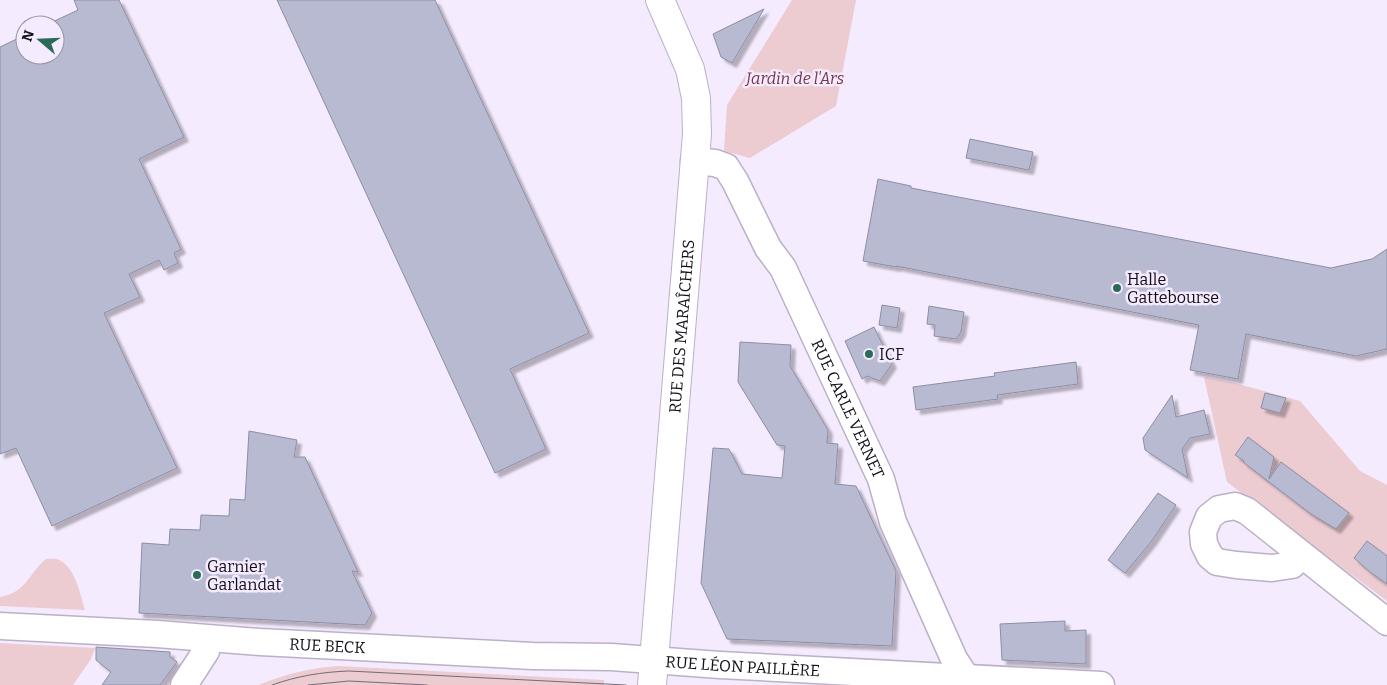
<svg xmlns="http://www.w3.org/2000/svg" width="1387" height="685" viewBox="0 0 1387 685" font-family="Bitter,serif">
<style>
.green{fill:#eccbd1}
.building{fill:#b8bad2;stroke:#8c8ea5;filter:url(#shadow)}
.lines{fill:none;stroke-linecap:round;stroke-linejoin:round}
.minor-casing{stroke:#bcb0c7;stroke-width:29}
.major-casing{stroke:#bcb0c7;stroke-width:30}
.minor{stroke:#fff;stroke-width:26}
.major{stroke:#fff;stroke-width:28}
.tram{stroke:#736c79;stroke-width:1}
.poi-dot{fill:#2b6a57;stroke:#f5ebfe;stroke-width:2}
.labels{text-anchor:middle;dominant-baseline:central;stroke-width:5;stroke-linejoin:round;paint-order:stroke}
.park-label{font-size:16px;font-style:italic;fill:#773748;stroke:#f5ebfe}
.poi-label{font-size:16px;fill:#120e16;stroke:#f5ebfe;text-anchor:start}
.street-label{font-size:16px;fill:#120e16;stroke:#f5ebfe}
</style>
<defs>
<filter id="shadow"><feDropShadow dx="4.5" dy="4.5" stdDeviation="1" flood-color="#0004"/></filter>
</defs>
<rect width="100%" height="100%" fill="#f5ebfe"/>
<!-- green -->
<path class="green" d="M792,0H856L836,106L750,158L724,151L727,105Z
M1204,377L1231,382L1300,401L1360,471L1387,485V601L1227,482Z
M46,559C51,559 57,558 61,561C76,570 80,594 85,610L0,606V597C27,592 27,575 46,559Z
M0,643L95,648L91,659L73,685H0Z
M338,666L604,680V685H259C285,674 310,668 338,666Z"/>
<!-- building -->
<path class="building" d="M74,0H119L184,137L139,159L181,249L174,253L178,263L164,270L159,260L129,274L140,297L104,313L177,468L52,526L16,448L0,454V47L25,35V55H55V25H46L78,10Z
M277,0H435L589,333L510,369L546,449L495,473Z
M764,9L732,63L721,57L713,34Z
M970,139L1033,152L1029,170L966,158Z
M878,179L911,186V188L1331,268L1372,259L1387,249V349L1356,356L1246,334L1238,379L1190,370L1199,325L896,266V267L863,261Z
M882,305L900,308L897,328L879,325Z
M929,306L964,312L961,332L956,339L934,336L935,325L927,324Z
M874,327L892,364L880,381L867,376L862,379L845,341Z
M740,342L791,345L790,366L828,430L827,443L838,444L835,484L856,486L896,571L892,646L727,639L701,583L713,448L729,449L742,474L782,478L785,446L777,445L738,382Z
M1076,362L1078,384L997,395L998,399L916,410L913,387L995,376L994,373Z
M1265,393L1286,398L1280,413L1261,408Z
M1172,395L1176,417L1204,410L1210,434L1190,438L1182,449L1188,478L1145,450L1143,438Z
M249,431L297,440L294,457H305L358,572L352,571L372,613L365,625L139,613L142,543L169,545L170,529L200,530L201,515L229,516L230,499L245,500Z
M1248,437L1274,457L1269,479L1281,462L1349,513L1336,529L1311,514L1243,462L1244,461L1235,455Z
M1158,493L1176,505L1151,542L1125,573L1108,560Z
M1367,541L1387,556V584L1370,572L1354,558Z
M1065,621V631L1086,630V664L1002,660L1000,624Z
M96,647L170,652V657L177,662L160,685H102L111,672L96,660Z"/>
<g class="lines">
<defs>
<g id="minor">
<path id="s1" d="M694,161L715,163L726,167L735,181L768,248L783,268L881,479L893,522L954,659L971,685"/>
<path d="M1301,554L1292,565L1272,568L1236,565L1217,562L1210,556L1204,544L1203,532L1209,517L1219,509L1235,506L1247,511L1387,622"/>
<path id="s2" d="M0,626L157,634L260,642L533,656L611,657L720,665L1101,685"/>
<path d="M184,685L206,651L208,639"/>
</g>
<g id="major">
<path id="s3" d="M652,685L697,134L696,98L690,69L660,0"/>
</g>
</defs>
<!-- minor casing -->
<use href="#minor" class="minor-casing"/>
<!-- major casing -->
<use href="#major" class="major-casing"/>
<!-- minor -->
<use href="#minor" class="minor"/>
<!-- major -->
<use href="#major" class="major"/>
<!-- tram -->
<path class="tram" d="M272,685C297,676 322,672 349,671L626,685
M308,685L349,681L427,685"/>
</g>
<!-- markers -->
<g class="poi-dot">
<circle cx="1117" cy="288" r="5"/>
<circle cx="869" cy="354" r="5"/>
<circle cx="197" cy="575" r="5"/>
</g>
<g class="labels">
<!-- park labels -->
<g class="park-label">
<text x="795" y="78">Jardin de l'Ars</text>
</g>
<!-- poi labels -->
<g class="poi-label">
<text x="1127" y="279">Halle<tspan x="1127" dy="18">Gattebourse</tspan></text>
<text x="879" y="354">ICF</text>
<text x="207" y="566">Garnier<tspan x="207" dy="18">Garlandat</tspan></text>
</g>
<!-- street labels -->
<g class="street-label">
<text stroke="none"><textPath href="#s3" startOffset="360">RUE DES MARAÎCHERS</textPath></text>
<text stroke="none"><textPath href="#s1" startOffset="304">RUE CARLE VERNET</textPath></text>
<text stroke="none"><textPath href="#s2" startOffset="328">RUE BECK</textPath></text>
<text stroke="none"><textPath href="#s2" startOffset="744">RUE LÉON PAILLÈRE</textPath></text>
</g>
</g>
<!-- north arrow -->
<g transform="translate(40 40) rotate(289)"><circle r="24" fill="#f5ebfe" stroke="#9a93a1"/>
<path d="M0-4L9 19L0 12L-9 19Z" fill="#2b6a57"/>
<text y="-8" font-size="14" font-weight="bold" text-anchor="middle" fill="#120e16">N</text>
</g>
</svg>
